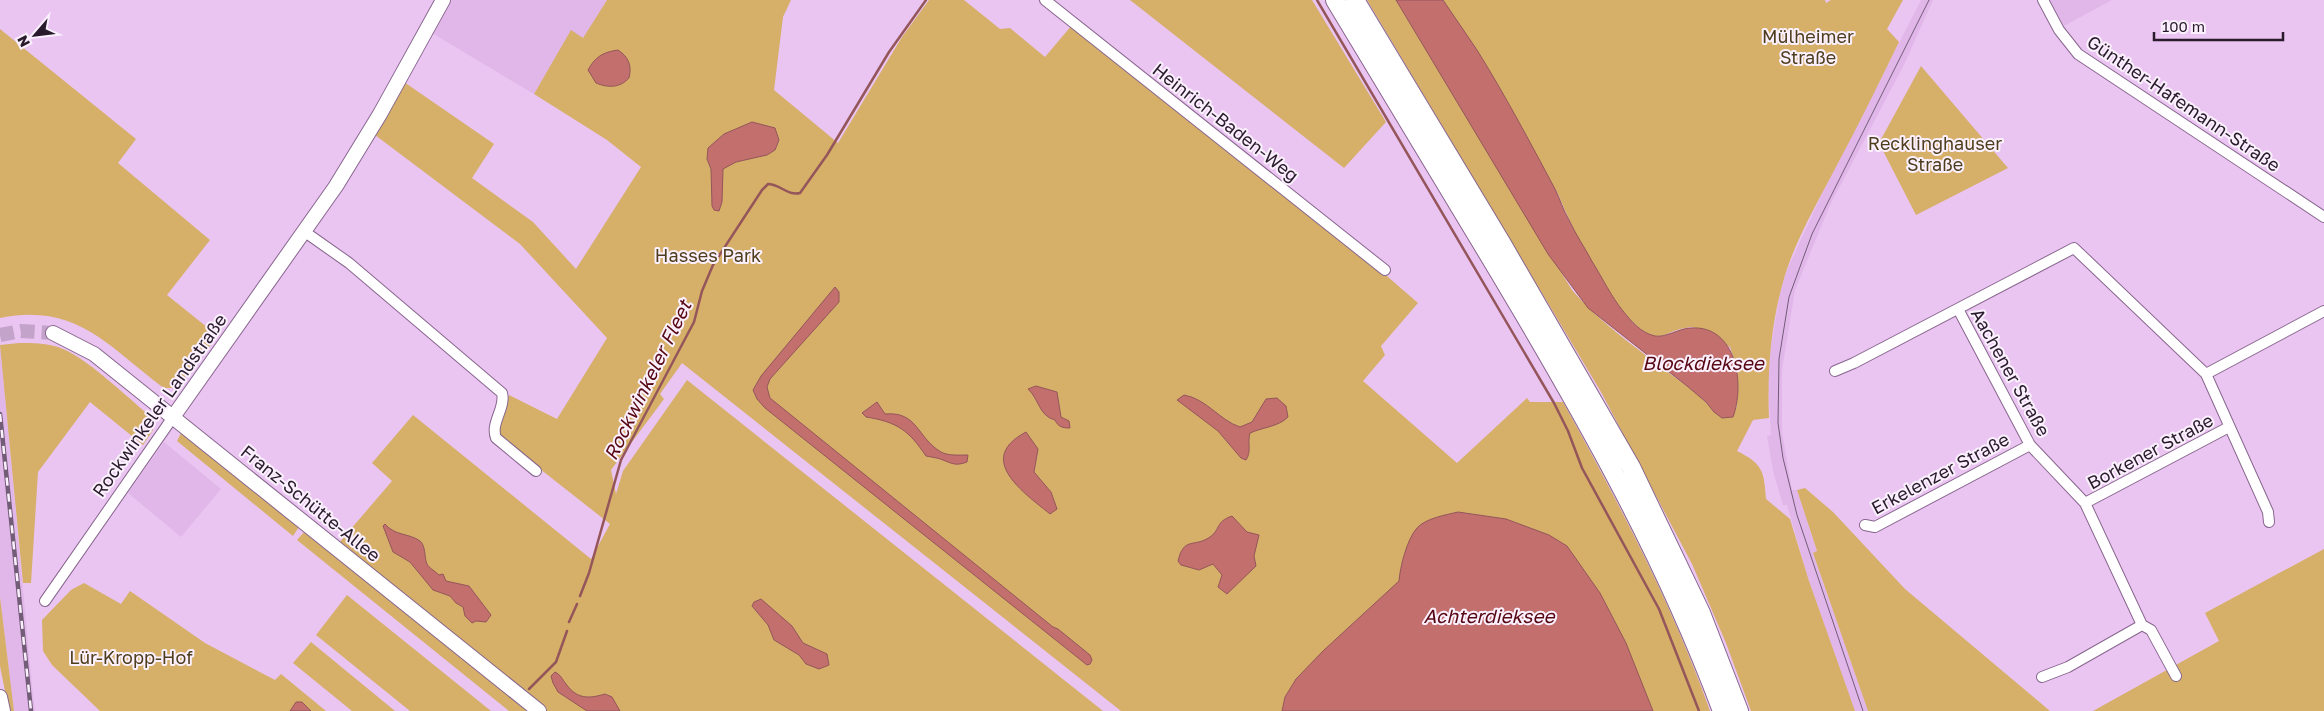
<svg xmlns="http://www.w3.org/2000/svg" width="2324" height="711" viewBox="0 0 2324 711" font-family="'Golos Text',sans-serif">
<style>
.built{fill:#e1b7e9}
.green{fill:#d6af69}
.water{fill:#c26f6e;stroke:#94565a}
.lines{fill:none;stroke-linecap:round;stroke-linejoin:round}
.stream{stroke:#94565a;stroke-width:2.5}
.secondary-tunnel{stroke:#c3a3ca;stroke-width:14;stroke-dasharray:14 7;stroke-linecap:butt}
.street-casing{stroke:#88668e;stroke-width:12}
.secondary-casing{stroke:#88668e;stroke-width:16}
.highway-casing{stroke:#88668e;stroke-width:20}
.street{stroke:#fff;stroke-width:10}
.secondary{stroke:#fff;stroke-width:14}
.highway{stroke:#fff;stroke-width:18}
.tram{stroke:#725c77;stroke-width:1}
.rail-casing{stroke:#725c77;stroke-width:4.5}
.rail{stroke:#fbf0fd;stroke-width:2.5;stroke-dasharray:8;stroke-linecap:butt}
.labels{text-anchor:middle;dominant-baseline:central;stroke-width:4;stroke-linejoin:round;paint-order:stroke}
.park-label{font-size:18px;fill:#4e3d1c;stroke:#fbf0fd}
.street-label{font-size:18px;fill:#291b2c;stroke:#fbf0fd}
.water-label{font-size:19px;font-style:italic;fill:#570913;stroke:#fbf0fd}
</style>
<rect width="100%" height="100%" fill="#eac5f1"/>
<!-- built -->
<path class="built" d="M452,0H607L583,38L571,31L534,94L432,33Z
M1921,0H1933L1904,65L1830,205L1795,290L1782,370V432L1792,490H1797L1817,552L1813,553L1868,711H1855L1809,581L1787,505H1783L1773,471L1767,436L1771,435L1768,387L1771,346L1780,292L1786,272L1822,194Z
M2050,0H2112L2064,26Z
M0,345L32,685L35,711H14L0,597Z
M164,442L221,489L181,537L128,493Z"/>
<!-- green -->
<path class="green" d="M607,0H791L783,17L774,90L838,143L902,37L929,0H964L1000,29L1010,28L1045,57L1072,25L1350,244L1418,303L1381,346L1385,355L1363,381L1457,463L1527,398L1530,402H1563C1618,502 1672,603 1710,711H1121L682,363L660,394L664,399L611,470L616,494L623,471L687,380L1103,711H545L338,544L392,481L372,463L413,415L591,559L610,524L498,436L497,428L509,395L557,419L607,338L520,244L375,135L404,82L494,144L472,178L533,222L576,269L641,167L607,140L534,94L571,30L583,38Z
M1130,0H1312L1386,122L1344,168Z
M1367,0H1396L1572,290C1598,321 1633,345 1665,370C1682,383 1701,394 1714,412L1737,407L1736,366L1730,347C1720,342 1702,329 1692,327C1688,327 1681,329 1677,330C1670,332 1663,337 1655,336C1620,330 1571,226 1558,194L1443,0H1825L1826,3L1831,0H1903L1887,29L1899,42C1879,83 1859,124 1837,165C1819,200 1797,237 1785,275C1771,321 1767,371 1769,418L1753,420L1737,451C1763,464 1764,471 1766,499L1790,519L1809,581L1855,711H1751L1726,643L1692,564L1601,392Z
M0,29L136,139L118,163L210,240L167,295L218,336L176,388H166L161,386C106,344 75,303 0,318Z
M1921,66L2008,168L1916,215L1879,143Z
M19,343C32,343 45,343 58,347C84,355 127,397 150,416L153,430L143,445L90,402L38,472L31,583H23L0,345Z
M181,433L213,452L299,527L293,536L177,441Z
M1805,488L1833,512L1905,589L2050,711H1868L1813,553L1817,551L1797,490Z
M305,531L533,711H509L297,540Z
M2324,549V711H2093L2219,641L2205,613Z
M84,583L121,604L130,591L205,643L275,680L281,674L326,711H100L52,665L43,651L42,620L71,590Z
M347,595L491,711H410L316,635Z
M0,597L14,711H9L0,666Z
M311,642L395,711H352L293,663Z"/>
<!-- water -->
<path class="water" d="M1396,0H1443C1454,17 1466,33 1477,50C1505,95 1530,142 1555,189C1560,199 1563,210 1569,220C1576,235 1585,248 1593,263C1603,279 1611,296 1623,311C1631,321 1641,333 1655,336C1665,338 1680,328 1691,328C1737,325 1745,385 1733,417L1722,418L1714,412L1706,402L1687,386L1588,308L1548,254Z
M618,50C629,57 632,66 629,78C620,88 608,88 596,83L588,70C595,57 603,52 618,50Z
M752,122L775,128L779,140L775,150L767,155L736,162L723,169L722,202L719,211L714,210L712,206L711,169L707,159L708,148L724,134Z
M835,287L839,292V302L770,379L767,387L770,398L1053,627L1058,629L1090,655L1092,660L1090,664L1087,665L765,408L757,399L753,390L761,376Z
M1036,386L1057,392L1061,417L1069,421L1070,428C1063,428 1058,427 1055,420C1039,416 1039,399 1028,389Z
M1184,395C1207,399 1219,420 1240,427L1252,422L1266,399L1277,398L1286,406L1288,417C1278,427 1263,427 1250,433C1247,443 1252,451 1246,460L1241,458L1218,431L1177,400Z
M877,402L885,414C918,411 917,438 941,452C948,456 960,455 968,455L967,462C956,466 953,464 943,460C939,458 931,457 926,456C909,431 898,422 866,417L862,413Z
M1026,432L1038,449L1034,472L1051,492L1057,509L1050,514C1023,492 975,459 1026,432Z
M1458,512L1506,519L1549,535L1567,546L1600,593L1626,643L1653,711H1282L1285,697L1296,679L1323,651L1399,581C1400,567 1407,539 1417,528C1426,518 1446,515 1458,512Z
M1232,516L1247,532L1259,535L1254,556L1256,566L1227,594L1218,587L1222,575L1213,564L1199,570L1181,565L1178,561C1184,536 1194,548 1210,537C1221,529 1215,522 1232,516Z
M385,524C395,536 409,533 420,541C426,546 424,557 427,564C429,568 435,571 439,575L443,574L446,581L469,586L491,615L486,622L476,621L472,623L465,616L463,607L456,603L450,596L433,590L410,562L393,552L383,526Z
M761,599L792,626L803,643L827,654L829,665L819,669L806,664L799,655L774,640L768,625L752,606L754,602Z
M555,672C561,675 562,679 566,684C577,699 588,699 605,694L612,697L620,711H587L558,692L553,683L551,676Z
M296,702H302L311,711H290Z"/>
<g class="lines">
<!-- stream -->
<path class="stream" d="M1317,0L1554,403L1568,431L1582,468L1659,609L1699,711
M580,596L589,573L621,460L694,322L702,291L713,265L762,190L768,184C780,184 787,196 800,193L827,155L889,52L926,0
M569,622L577,604
M529,689L556,662L567,631"/>
<!-- secondary-tunnel -->
<path class="secondary-tunnel" d="M0,335L21,331L53,333"/>
<defs>
<path id="street" d="M1045,0L1385,270
M2043,0L2059,30L2078,54L2324,217
M305,232L349,263L502,393C506,408 490,423 496,438L536,471
M1958,309L2030,445L2085,503L2142,625L2151,630L2176,676
M1835,371L1854,363L2074,248L2206,374L2268,512L2269,522
M2206,374L2324,311
M2085,503L2229,427
M1865,525L1875,527L2030,445
M45,601L173,417
M2042,677L2068,667L2142,625"/>
<path id="secondary" d="M53,333L94,354L539,711
M173,417L336,186L380,114L443,0
M0,697L3,711"/>
<path id="highway" d="M1335,0C1390,91 1444,182 1499,272C1585,416 1663,553 1722,711
M1355,0L1502,244L1631,467L1701,613L1739,711"/>
</defs>
<!-- street casing -->
<use href="#street" class="street-casing"/>
<!-- secondary casing -->
<use href="#secondary" class="secondary-casing"/>
<!-- highway casing -->
<use href="#highway" class="highway-casing"/>
<!-- street -->
<use href="#street" class="street"/>
<!-- secondary -->
<use href="#secondary" class="secondary"/>
<!-- highway -->
<use href="#highway" class="highway"/>
<!-- tram -->
<path class="tram" d="M1863,711L1797,515L1783,458L1778,423L1779,359L1789,297L1812,234L1929,0"/>
<defs>
<path id="rail" d="M0,414L31,711"/>
</defs>
<!-- rail casing -->
<use href="#rail" class="rail-casing"/>
<!-- rail -->
<use href="#rail" class="rail"/>
</g>
<g class="labels">
<!-- park labels -->
<g class="park-label">
<text x="1808" y="36">Mülheimer<tspan x="1808" dy="21">Straße</tspan></text>
<text x="1935" y="143">Recklinghauser<tspan x="1935" dy="21">Straße</tspan></text>
<text x="708" y="255">Hasses Park</text>
<text x="131" y="657">Lür-Kropp-Hof</text>
</g>
<!-- street labels -->
<g class="street-label">
<text transform="translate(2184 103) rotate(34)">Günther-Hafemann-Straße</text>
<text transform="translate(1226 122) rotate(38)">Heinrich-Baden-Weg</text>
<text transform="translate(2011 372) rotate(61)">Aachener Straße</text>
<text transform="translate(159 405) rotate(-55)">Rockwinkeler Landstraße</text>
<text transform="translate(2150 451) rotate(-28)">Borkener Straße</text>
<text transform="translate(1940 473) rotate(-28)">Erkelenzer Straße</text>
<text transform="translate(311 503) rotate(39)">Franz-Schütte-Allee</text>
</g>
<!-- water labels -->
<g class="water-label">
<text x="1703" y="362">Blockdieksee</text>
<text transform="translate(647 380) rotate(-64)">Rockwinkeler Fleet</text>
<text x="1489" y="615">Achterdieksee</text>
</g>
</g>
<!-- north arrow -->
<g transform="translate(35 35) rotate(242)" stroke="#fbf0fd" stroke-width="4" paint-order="stroke">
<path d="M0-4L9 19L0 12L-9 19Z" fill="#291b2c"/>
<text y="-8" font-size="14" font-weight="bold" text-anchor="middle" fill="#291b2c">N</text>
</g>
<!-- scale -->
<path d="M2154 32v8h129v-8" fill="none" stroke="#291b2c" stroke-width="2.5"/>
<text x="2162" y="32" font-size="15" fill="#291b2c" stroke="#fbf0fd" stroke-width="4" paint-order="stroke">100 m</text>
</svg>
